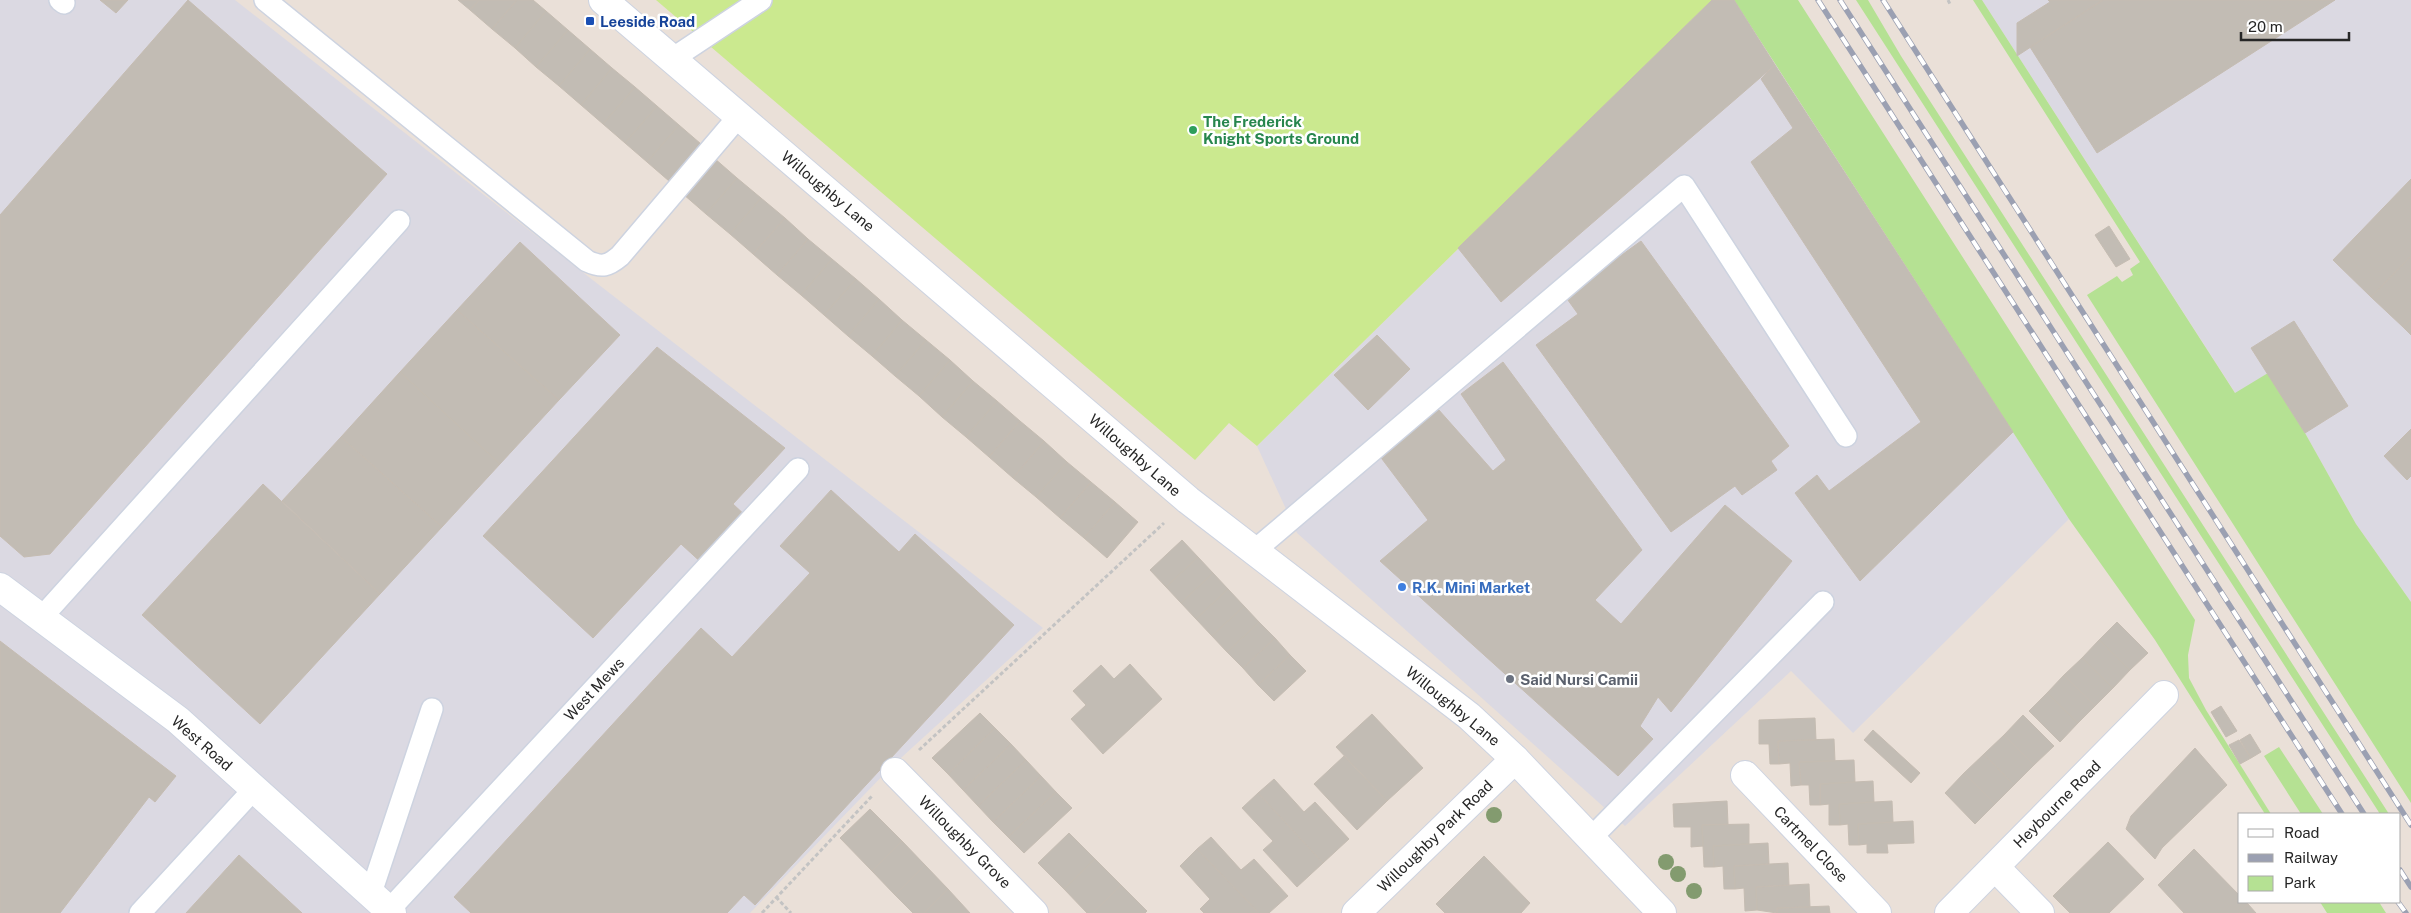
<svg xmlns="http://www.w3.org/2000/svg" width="2411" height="913" viewBox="0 0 2411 913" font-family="'Public Sans',sans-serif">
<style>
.industrial{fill:#dbd9e2}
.green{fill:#b5e193}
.pitch{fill:#cbe98f}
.building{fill:#c2bcb4;stroke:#c5bcb2}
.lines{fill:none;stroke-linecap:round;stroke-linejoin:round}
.lane-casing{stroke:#cdd3e0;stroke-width:24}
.street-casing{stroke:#cdd3e0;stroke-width:30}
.secondary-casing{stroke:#cdd3e0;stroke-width:30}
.path{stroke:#c3c3c3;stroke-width:3;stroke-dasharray:4 2.5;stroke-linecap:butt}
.lane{stroke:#fff;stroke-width:21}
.street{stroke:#fff;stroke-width:28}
.secondary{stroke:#fff;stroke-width:28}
.rail-casing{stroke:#9ba0b2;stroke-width:5.5}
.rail{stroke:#fff;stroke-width:4;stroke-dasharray:11;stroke-linecap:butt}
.tree{fill:#839b6f}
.transit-dot{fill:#1a4fb4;stroke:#fff;stroke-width:2}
.leisure-dot{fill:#2e9e5b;stroke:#fff;stroke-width:2}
.shop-dot{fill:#3f7fe0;stroke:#fff;stroke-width:2}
.worship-dot{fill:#6b7280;stroke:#fff;stroke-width:2}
.labels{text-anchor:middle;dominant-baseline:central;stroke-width:5;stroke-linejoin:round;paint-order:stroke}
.transit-label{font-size:15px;font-weight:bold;fill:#164399;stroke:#fff;text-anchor:start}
.leisure-label{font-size:15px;font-weight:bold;fill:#27864d;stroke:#fff;text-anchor:start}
.street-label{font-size:15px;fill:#272727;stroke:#fff}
.shop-label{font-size:15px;font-weight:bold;fill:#366cbe;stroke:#fff;text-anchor:start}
.worship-label{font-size:15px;font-weight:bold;fill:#5b616d;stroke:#fff;text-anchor:start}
</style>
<rect width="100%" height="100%" fill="#eae0d8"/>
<!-- industrial -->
<path class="industrial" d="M0,0H235L594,281L1043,628L890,768L750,913H0Z
M1712,0H1734L2069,519L1853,733L1791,671L1625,826L1297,533L1257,446Z
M1982,0H2411V602L2356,524L2305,433L2267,374L2236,394Z"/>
<!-- green -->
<path class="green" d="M1734,0H1798L2195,620L2188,655L2189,678L2206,710L2271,814H2265L2155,640L2069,519Z
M1856,0H1868L1901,56L2389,814H2380Z
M1973,0H1982L2235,393L2268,373L2305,433L2356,524L2411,602V803L2087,295L2117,276L2122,282L2133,275L2130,269L2140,262Z
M2279,747L2323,814H2301L2264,756Z
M2320,902H2379L2386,913H2327Z"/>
<!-- pitch -->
<path class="pitch" d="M656,0H1712L1257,446L1229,423L1195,460Z"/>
<!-- building -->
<path class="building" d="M100,0H128L116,13Z
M188,0L387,174L50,554L24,557L0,536V215Z
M458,0H479L470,10Z
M479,0H517L492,29L470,10Z
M517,0H533L546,11L515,48L492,29Z
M1712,0H1734L1775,65L1501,302L1458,248Z
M2048,0H2103L2017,56V23L2050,2Z
M2103,0H2335L2097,153L2030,47Z
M546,11L568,30L536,67L515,48Z
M568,30L590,49L559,86L536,67Z
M590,49L612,68L581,105L559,86Z
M1775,65L2013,432L1860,581L1795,493L1817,475L1829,491L1921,422L1751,162L1793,128L1761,79Z
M612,68L635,87L603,124L581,105Z
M635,87L657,106L625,143L603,124Z
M657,106L679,125L647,162L625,143Z
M679,125L701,144L669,181L647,162Z
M714,158L737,178L706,214L683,194Z
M737,178L761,198L730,234L706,214Z
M2411,179V256L2371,297L2333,260Z
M761,198L785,218L753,254L730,234Z
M785,218L808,239L777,275L753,254Z
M2109,226L2130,259L2116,267L2095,235Z
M808,239L832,259L801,295L777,275Z
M1641,241L1789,446L1771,461L1777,470L1742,495L1735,486L1671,532L1536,345L1578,314L1565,296Z
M520,242L620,335L559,400L457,310Z
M2411,256V319L2403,327L2371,297Z
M832,259L856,279L824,315L801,295Z
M856,279L879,299L848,336L824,315Z
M879,299L902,320L872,356L848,336Z
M457,310L559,400L500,464L400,372Z
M2411,319V335L2403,327Z
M902,320L926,340L895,376L872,356Z
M2294,321L2348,406L2305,433L2251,348Z
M1377,335L1410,369L1368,410L1334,375Z
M926,340L950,360L919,396L895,376Z
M657,347L785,448L733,504L747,517L704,565L681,544L593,638L483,536Z
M950,360L973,381L942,417L919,396Z
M1503,362L1642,550L1595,600L1621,624L1725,505L1792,561L1671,712L1658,697L1640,726L1653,739L1618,776L1380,561L1428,520L1379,455L1438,409L1493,471L1506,460L1461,394Z
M400,372L500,464L442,527L341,437Z
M973,381L997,401L966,437L942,417Z
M997,401L1020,421L989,457L966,437Z
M1020,421L1044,441L1013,478L989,457Z
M2411,429V476L2407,480L2384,456Z
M341,437L442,527L380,594L282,501Z
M1044,441L1067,462L1036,497L1013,478Z
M1067,462L1091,482L1060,518L1036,497Z
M1091,482L1115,502L1084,538L1060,518Z
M263,484L380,594L260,724L142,615Z
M831,490L899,552L915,534L1014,625L755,905L744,895L727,913H471L454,897L701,628L732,657L810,573L780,546Z
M1115,502L1138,522L1107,558L1084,538Z
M1182,540L1198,557L1166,587L1150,570Z
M1198,557L1213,573L1181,603L1166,587Z
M1213,573L1228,589L1196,619L1181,603Z
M1228,589L1244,606L1212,636L1196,619Z
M1244,606L1259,622L1227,652L1212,636Z
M1259,622L1275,638L1243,668L1227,652Z
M2117,622L2148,653L2130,670L2099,640Z
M1275,638L1290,655L1258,685L1243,668Z
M2099,640L2130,670L2113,688L2082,658Z
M0,641L176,776L155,802L149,797L60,913H0Z
M1290,655L1306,671L1274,701L1258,685Z
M2082,658L2113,688L2095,706L2064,675Z
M1130,664L1162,699L1103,754L1071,719L1086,705L1073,691L1101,665L1114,679Z
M2064,675L2095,706L2078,723L2047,693Z
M2047,693L2078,723L2060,742L2029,711Z
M2221,706L2237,731L2226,737L2211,712Z
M980,713L995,728L948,774L932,758Z
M1372,714L1423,768L1387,801L1336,747Z
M2023,715L2054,746L2034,765L2004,735Z
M1815,718L1816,740L1778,741L1779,764H1770L1769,744H1759V720Z
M995,728L1011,744L963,790L948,774Z
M1873,730L1920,773L1911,783L1864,740Z
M2250,734L2261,752L2251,758L2240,740Z
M2004,735L2034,765L2014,785L1984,754Z
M1834,739L1835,761L1799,762L1801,785L1791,786L1790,763L1779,764L1778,741Z
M2239,740L2251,758L2240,764L2229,745Z
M1011,744L1026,760L978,806L963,790Z
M2195,748L2227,785L2162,848L2155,859L2126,829L2131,816Z
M1984,754L2014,785L1995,804L1964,773Z
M1344,756L1387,801L1357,830L1314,784Z
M1026,760L1041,776L993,822L978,806Z
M1854,760L1855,782L1820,784V805H1810L1809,785H1801L1799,762Z
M1964,773L1995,804L1975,824L1945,793Z
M1041,776L1056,792L1008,837L993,822Z
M1274,779L1304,812L1315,802L1349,839L1323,863L1258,793Z
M1873,781L1874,802L1839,804L1840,825H1829V804L1820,805V784Z
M1056,792L1072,808L1024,853L1008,837Z
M1258,793L1323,863L1297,887L1263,850L1273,841L1242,808Z
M1727,801L1728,824L1702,825L1703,846L1691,847V827H1674L1673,804Z
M1892,801L1893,822L1858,824L1859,845H1849L1848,824L1840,825L1839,804Z
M870,809L902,841L872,871L840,838Z
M1913,821L1914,843L1887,844L1888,853H1867V844L1859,845L1858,824Z
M1749,824V844L1713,846L1714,867H1704L1702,825Z
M1069,833L1095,859L1064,889L1038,863Z
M1211,837L1241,870L1254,859L1288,896L1269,913H1259L1197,849Z
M902,841L925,865L895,895L872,871Z
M2108,842L2144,879L2109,913H2070L2053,896Z
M1768,843L1769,864L1734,866L1735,889H1724L1723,866L1714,867L1713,846Z
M1197,849L1259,913H1204L1200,909L1210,899L1180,866Z
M2194,849L2240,896V902H2245L2248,904L2239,913H2184L2158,885Z
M239,855L302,913H186Z
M1484,856L1530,903L1521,913H1445L1436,904Z
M1095,859L1121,885L1093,913H1087L1064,889Z
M1788,863L1789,885L1756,887L1757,910L1745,911L1744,888L1735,889L1734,866Z
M925,865L948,889L924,913H913L895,895Z
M1809,884L1810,907L1777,908V913L1757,910L1756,887Z
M1121,885L1147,911L1145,913H1093Z
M948,889L970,913H924Z
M2248,904L2256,913H2239Z
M1829,906L1830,913H1777V908Z"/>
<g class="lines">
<defs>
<path id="lane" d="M60,0L64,3
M265,0L587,261C602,268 608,266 620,256L739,116
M672,59L761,0
M1254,551L1684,186L1846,436
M41,618L399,221
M1590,839L1823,602
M371,893L432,709
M389,910L798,469
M140,913L254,789"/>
<path id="street" d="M0,587L178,720L392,913
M895,772L1034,913
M1745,775L1877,913
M1995,867L2040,913
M1356,913L1515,759
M1949,913L2164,695"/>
<path id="secondary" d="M603,0L1188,500L1469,716L1515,759L1662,913"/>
</defs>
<!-- lane casing -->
<use href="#lane" class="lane-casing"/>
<!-- street casing -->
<use href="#street" class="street-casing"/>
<!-- secondary casing -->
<use href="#secondary" class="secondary-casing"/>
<!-- path -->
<path class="path" d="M1948,0L1950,4
M919,750L1164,523
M776,897L791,913
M762,913L872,796"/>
<!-- lane -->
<use href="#lane" class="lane"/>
<!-- street -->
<use href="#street" class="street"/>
<!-- secondary -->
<use href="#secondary" class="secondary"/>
<defs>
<path id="rail" d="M1818,0L2342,814
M1840,0L2364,814
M1883,0L2411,825
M2400,870L2411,887
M2398,902L2406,913"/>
</defs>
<!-- rail casing -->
<use href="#rail" class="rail-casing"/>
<!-- rail -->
<use href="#rail" class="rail"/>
</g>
<!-- trees -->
<g class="tree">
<circle cx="1494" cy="815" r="8"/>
<circle cx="1666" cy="862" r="8"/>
<circle cx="1678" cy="874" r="8"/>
<circle cx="1694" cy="891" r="8"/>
</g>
<!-- markers -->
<rect class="transit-dot" x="585" y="16" width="10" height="10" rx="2.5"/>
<circle class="leisure-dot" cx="1193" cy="130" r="5"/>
<circle class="shop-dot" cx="1402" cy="587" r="5"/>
<circle class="worship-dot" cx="1510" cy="679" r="5"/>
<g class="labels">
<!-- transit labels -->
<g class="transit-label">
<text x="600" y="21">Leeside Road</text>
</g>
<!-- leisure labels -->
<g class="leisure-label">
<text x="1203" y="121">The Frederick<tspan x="1203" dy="17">Knight Sports Ground</tspan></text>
</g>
<!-- street labels -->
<g class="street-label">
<text transform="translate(828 191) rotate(40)">Willoughby Lane</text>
<text transform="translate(1135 455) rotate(41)">Willoughby Lane</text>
<text transform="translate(594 689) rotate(-47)">West Mews</text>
<text transform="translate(1453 706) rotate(39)">Willoughby Lane</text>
<text transform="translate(202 743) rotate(41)">West Road</text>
<text transform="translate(2057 804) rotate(-45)">Heybourne Road</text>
<text transform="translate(1435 836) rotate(-44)">Willoughby Park Road</text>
<text transform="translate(965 842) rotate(45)">Willoughby Grove</text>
<text transform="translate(1811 844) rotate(46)">Cartmel Close</text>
</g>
<!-- shop labels -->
<g class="shop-label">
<text x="1412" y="587">R.K. Mini Market</text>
</g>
<!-- worship labels -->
<g class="worship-label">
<text x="1520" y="679">Said Nursi Camii</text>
</g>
</g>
<!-- legend -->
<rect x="2238" y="813" width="162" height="90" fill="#ffffff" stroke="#a9a9a9"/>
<rect x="2248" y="829" width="25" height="8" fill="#ffffff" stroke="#a9a9a9"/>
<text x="2284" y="838" font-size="15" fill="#272727">Road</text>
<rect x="2248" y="854" width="25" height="8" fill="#9ba0b2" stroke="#a9a9a9"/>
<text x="2284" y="863" font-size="15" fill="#272727">Railway</text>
<rect x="2248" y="876" width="25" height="15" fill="#b5e193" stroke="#a9a9a9"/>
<text x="2284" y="888" font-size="15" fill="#272727">Park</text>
<!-- scale -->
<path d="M2241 32v8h108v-8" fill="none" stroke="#272727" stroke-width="2.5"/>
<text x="2248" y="32" font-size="15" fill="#272727" stroke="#ffffff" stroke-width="4" paint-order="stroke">20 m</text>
</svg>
